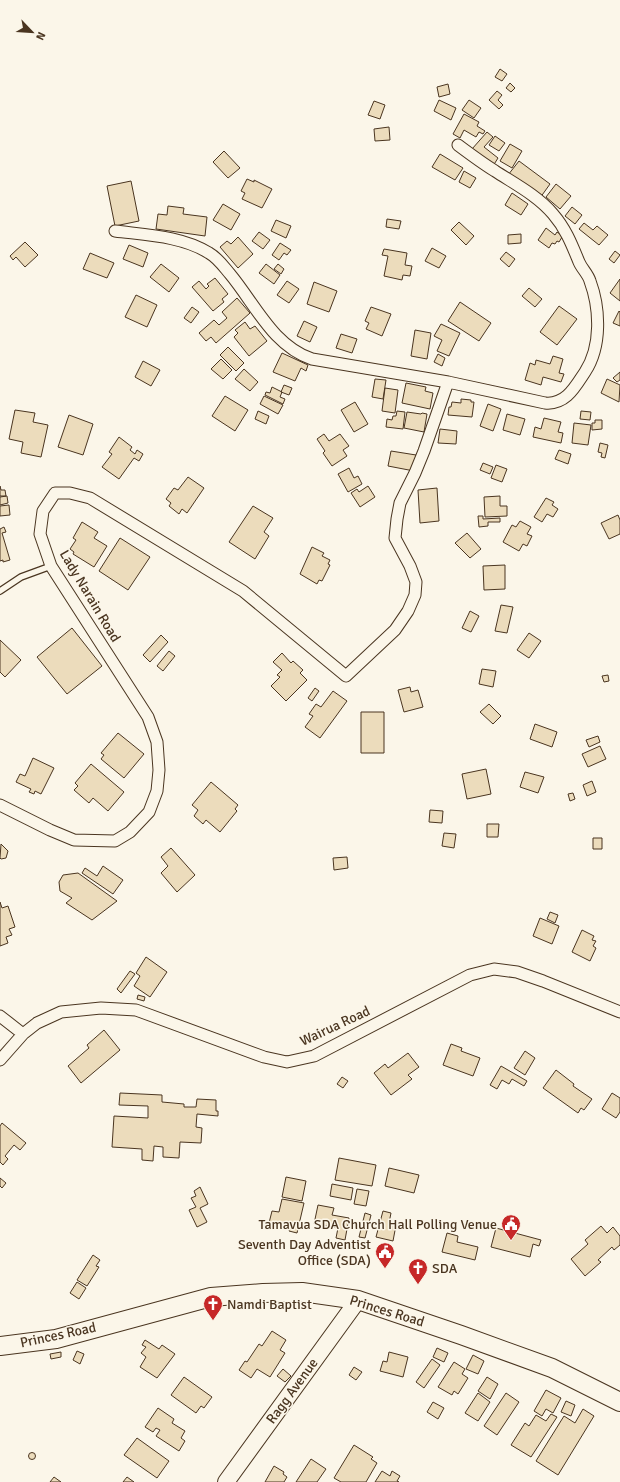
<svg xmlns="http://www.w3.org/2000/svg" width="620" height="1482" viewBox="0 0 620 1482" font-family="Signika,sans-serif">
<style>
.building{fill:#ecdcbc;stroke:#4a3520}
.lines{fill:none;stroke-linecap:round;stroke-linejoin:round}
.service-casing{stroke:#4a3520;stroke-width:8}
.minor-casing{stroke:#4a3520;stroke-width:13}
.secondary-casing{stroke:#4a3520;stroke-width:18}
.primary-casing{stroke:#4a3520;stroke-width:20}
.service{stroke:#fbf6e9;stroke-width:5.5}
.minor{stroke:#fbf6e9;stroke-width:11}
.secondary{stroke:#fbf6e9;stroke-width:16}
.primary{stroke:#fbf6e9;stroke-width:18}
.labels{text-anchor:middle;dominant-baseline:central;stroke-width:3;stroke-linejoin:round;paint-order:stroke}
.street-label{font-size:14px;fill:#4a3520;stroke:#fbf6e9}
.poi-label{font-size:14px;fill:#4a3520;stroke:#fbf6e9;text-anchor:end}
</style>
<rect width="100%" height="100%" fill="#fbf6e9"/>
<!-- building -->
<path class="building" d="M500,69L507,74L502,81L495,77Z
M510,83L515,88L511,92L506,88Z
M448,84L450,94L439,97L437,87Z
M497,91L502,95L498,100L503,105L499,109L489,100Z
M439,100L456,108L451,120L434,111Z
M469,100L481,108L474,118L462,110Z
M374,101L385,105L380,119L368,115Z
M464,114L479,122L477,126L485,131L483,134L479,132L476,137L464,130L460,138L453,134Z
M389,127L390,140L375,141L374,129Z
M487,132L493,137L484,147L498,158L493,166L472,149Z
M495,136L505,143L499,151L489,145Z
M510,144L522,151L512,168L500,161Z
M224,151L240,168L228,178L213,162Z
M440,154L463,168L455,180L432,167Z
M519,161L550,184L540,198L508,175Z
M464,171L476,178L470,188L459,182Z
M247,179L254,182V180L272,189L262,208L242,199L245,193L241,191Z
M131,181L139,221L115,226L107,186Z
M556,184L571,196L560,209L546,197Z
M512,193L528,204L521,215L505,205Z
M223,204L240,214L231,230L213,220Z
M168,206L184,208L183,214L207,217L205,236L156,229L158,214L167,215Z
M572,207L582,215L575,224L565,216Z
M387,219L401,221L399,229L386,227Z
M276,220L291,226L286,238L271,231Z
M459,222L474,236L466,245L451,230Z
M584,223L593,230L597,226L608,235L599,245L579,229Z
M546,228L555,235L557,232L560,234L561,232L564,234L559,242L557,241L555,244L552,243L549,248L538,240Z
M259,232L270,240L263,249L252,241Z
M521,234V243L508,244V235Z
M238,237L253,254L238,268L220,247L227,241L231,244Z
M25,242L38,255L25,267L16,257L13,260L10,256Z
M280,243L291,250L287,255L284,253L279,260L272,255Z
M129,245L148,253L143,267L123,259Z
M432,248L446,256L439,268L425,261Z
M384,249L407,253L405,265L412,266L410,276L403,275L402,280L384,276L388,256L382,255Z
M615,251L620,255L614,263L609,259Z
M506,252L515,259L509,267L500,259Z
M90,253L114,263L107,278L83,269Z
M161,264L179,278L169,292L150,277Z
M266,264L280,275L274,284L259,273Z
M278,264L284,269L281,274L274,269Z
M215,278L228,294L222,299L224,302L213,311L192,287L199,281L206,289L209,286L207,284Z
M620,279V301L610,293Z
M287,281L299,289L289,303L277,295Z
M314,282L337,291L329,312L307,304Z
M529,288L542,299L535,307L522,296Z
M136,295L157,305L147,327L125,317Z
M237,298L250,313L216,343L211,337L206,341L199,333L214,320L219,325L227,318L222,312Z
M460,302L491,323L479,341L448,321Z
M559,306L577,319L557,345L540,332Z
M192,307L199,312L191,323L184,318Z
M371,307L391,314L382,336L366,329L369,323L365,321Z
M619,311L620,312V326L613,323Z
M304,321L317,327L310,342L297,336Z
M245,322L250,329L255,326L267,341L249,356L234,337L238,333L235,330Z
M441,324L460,333L449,356L437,351L442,340L434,336Z
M415,330L431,333L427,359L411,356Z
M341,334L357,339L352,353L336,348Z
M228,347L244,363L236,371L220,355Z
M282,353L308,365L306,371L301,368L295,381L273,372Z
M438,354L445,358L442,366L434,362Z
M553,356L563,359L559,373L564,374L561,382L543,377L541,385L525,380L530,363L535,365L536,360L550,364Z
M221,359L232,370L223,379L211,369Z
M143,361L160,370L151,386L135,377Z
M244,369L258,382L250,391L235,379Z
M620,372V380L617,382L613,378Z
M375,379L386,380L383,399L372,397Z
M607,379L620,385L619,402L601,393Z
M406,383L426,387L425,391L433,393L430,409L402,403Z
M284,385L292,388L289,395L281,392Z
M272,387L282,392L280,397L285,399L283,404L265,395L266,392L270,393Z
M385,388L398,390L395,413L382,411Z
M225,396L248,410L235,431L212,416Z
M264,396L283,405L278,414L260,404Z
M461,399L471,400V402H474L472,417L448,415L449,407H451L452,402L461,403Z
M355,402L368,424L354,432L341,410Z
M488,404L501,409L493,431L480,426Z
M15,410L35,413L33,422L48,425L41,457L21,453L23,442L9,439Z
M258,411L269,416L266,424L255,419Z
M397,411L405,412L403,429L386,427L387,419L392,420L393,416H396Z
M581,411L591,412L590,420L580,419Z
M407,412L421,414L422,413L427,414L424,432L404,428Z
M507,414L525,419L520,435L503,430Z
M69,415L93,424L83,455L58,447Z
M544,418L561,422L558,432L563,433L561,443L533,437L535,427L541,429Z
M595,420H602V429L592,430V423H595Z
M574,423L591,425L588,445L572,443Z
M440,429L457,431L456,444L438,443Z
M324,434L329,441L340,434L349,446L343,450L347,456L332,466L323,453L325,451L317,439Z
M119,437L132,447L130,450L135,454L137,450L143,454L139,461L134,458L119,479L102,467L112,454L109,452Z
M600,443L608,445L605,458L601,457L602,453L598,452Z
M559,450L571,454L568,464L555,459Z
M391,451L416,455L414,471L388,466Z
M483,463L493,467L490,474L480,470Z
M496,465L507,469L502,482L491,478Z
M349,468L354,478L358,476L362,484L348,492L338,474Z
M188,477L204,488L187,513L182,509L179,514L169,506L171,503L166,499L174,488L178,490Z
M0,486L1,490H5L6,496H0Z
M368,486L375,497L360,507L351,493L357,489L359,492Z
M437,488L439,521L420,523L418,490Z
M7,496L8,503L0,505V497Z
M500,496V506H507V516L485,517L484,497Z
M546,498L554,502L552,505L558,509L553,517L547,514L542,522L534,517Z
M9,505L10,515L0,516V506Z
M253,506L273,518L264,532L269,536L255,559L229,542Z
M618,515L620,520V534L609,539L601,523Z
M478,516H483V519L500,518V522H488V526L479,527Z
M520,521L531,527L527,534L532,536L527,546L523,544L519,551L503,542L512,525L516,527Z
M82,522L98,532L94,538L107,546L94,567L73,554L74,552L70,549L76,540L73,538Z
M4,527L6,532L2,533L10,560L3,562V560L0,561V529Z
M467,533L481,549L470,558L455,543Z
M120,538L150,557L128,590L99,571Z
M312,547L324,553L322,556L330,560L328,564L330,565L322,581L319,580L317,584L300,574Z
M505,565V589L484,590L483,566Z
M501,605L513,607L507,633L495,631Z
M470,611L479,616L471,632L462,628Z
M72,628L102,666L67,694L37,657Z
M529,633L541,641L529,658L517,650Z
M161,635L168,642L150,662L143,655Z
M0,640L21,660L5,677L0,672Z
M169,651L175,656L163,671L157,666Z
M282,653L291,663L293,661L303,670L300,673L307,680L286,701L271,686L280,677L277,675L282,670L273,662Z
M482,669L496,671L493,687L479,684Z
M608,675L609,681L604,682L602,676Z
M410,687L411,692L418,690L423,707L404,712L398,690Z
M315,688L319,691L312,701L308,698Z
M333,691L347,701L320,738L305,727L313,716L309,714L316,704L321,707Z
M489,704L501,716L493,724L480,712Z
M361,712H384V753H361Z
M535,724L557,732L552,747L530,739Z
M118,733L144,754L124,778L101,759L104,755L101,753Z
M598,736L600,742L589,747L586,740Z
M600,746L606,759L588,767L582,754Z
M33,758L54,768L41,794L35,791L34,794L29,792L31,789L16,782L20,774L25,776Z
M91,764L124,792L108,811L93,798L89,803L74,790L78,786L75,783Z
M486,769L491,794L467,799L462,774Z
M525,772L544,777L538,793L520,787Z
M592,781L596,792L587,796L583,785Z
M211,782L238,805L235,809L237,811L220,832L206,820L203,824L194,816L198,810L192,805Z
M573,793L575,799L570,801L568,794Z
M430,810L443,811L442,823L429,822Z
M487,824H499L498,837H487Z
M444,833L456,834L454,848L442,846Z
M593,838H602V849H593Z
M1,844L8,851L6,858L1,859L0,858Z
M171,848L195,875L177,892L161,873L168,866L161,857Z
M347,857L348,868L334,870L333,858Z
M103,866L123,880L113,894L82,873L85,868L97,876Z
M78,873L117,901L92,920L66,903L72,898L60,891L59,882L63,875Z
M0,902L2,908L8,906L15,927L9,929L12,935L6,937L8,943L0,946Z
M550,912L558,915L555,923L547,919Z
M540,918L559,926L552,944L533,936Z
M582,930L594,936L592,940L596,941L593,946L596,948L590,961L572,952Z
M146,957L167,972L150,997L134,986L140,976L136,973Z
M130,971L135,974L121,993L117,989Z
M138,995L145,997L144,1001L137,999Z
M104,1030L120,1050L81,1083L68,1066L89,1048L87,1045Z
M451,1044L462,1048L461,1051L480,1058L473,1076L443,1065Z
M525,1051L535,1058L525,1075L514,1068Z
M408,1053L419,1067L408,1075L412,1079L391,1095L374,1073L385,1064L388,1068Z
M501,1066L527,1081L524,1086L512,1079L509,1084L502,1080L497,1089L490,1085Z
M556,1070L574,1084L573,1086L592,1099L584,1110L581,1108L578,1113L543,1088Z
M342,1077L348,1081L343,1088L337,1084Z
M120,1093L162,1095V1102L184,1104V1107H196L197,1099L216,1100V1111H218V1116L197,1114L196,1127L202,1128L201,1143L180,1142L179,1158L163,1157V1147L154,1146L153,1161L142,1160V1149L112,1147L114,1116L148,1118V1106L119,1105Z
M612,1093L620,1098V1112L616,1118L602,1109Z
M2,1123L26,1143L20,1150L14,1145L5,1156L8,1159L3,1165L0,1162V1126Z
M339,1158L376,1165L372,1186L335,1180Z
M389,1168L419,1175L414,1193L385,1186Z
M286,1177L306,1181L302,1201L282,1197Z
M0,1178L6,1183L2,1188L0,1186Z
M332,1184L353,1188L351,1200L330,1196Z
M200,1187L208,1204L200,1208L207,1222L197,1227L189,1210L196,1207L191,1198L196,1196L194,1191Z
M357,1189L369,1191L366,1206L354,1204Z
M282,1199L304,1203L297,1233L289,1231L290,1227L269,1223L272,1211L279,1212Z
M318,1205L334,1208L332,1215L349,1218L345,1240L336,1238L338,1228L314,1224Z
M383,1211L391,1213L389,1223L396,1225L393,1241L376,1237Z
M365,1213L371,1215L365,1238L359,1237Z
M601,1226L607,1233L613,1227L620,1236V1245L614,1250L612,1247L598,1260L601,1262L585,1276L571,1259L588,1244L585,1240Z
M496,1228L541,1240L539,1246L533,1244L530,1257L491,1247Z
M447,1233L458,1236L457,1242L478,1247L475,1260L442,1252Z
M93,1255L100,1260L96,1266L99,1267L87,1286L77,1280Z
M77,1282L86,1288L79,1299L70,1293Z
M272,1331L286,1340L280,1350L285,1353L270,1377L257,1369L251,1378L239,1370L245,1361L247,1362L259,1344L262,1346Z
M145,1340L159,1349L162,1345L175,1354L157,1378L140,1367L146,1357L141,1353L146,1347L142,1345Z
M437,1348L448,1353L444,1362L433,1357Z
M77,1351L84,1354L80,1364L73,1360Z
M61,1352V1357L51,1359L50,1354Z
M389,1352L408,1357L403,1377L380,1371L383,1361L387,1362Z
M473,1355L484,1361L478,1374L466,1369Z
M432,1359L440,1365L424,1388L416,1382Z
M454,1362L465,1369L462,1374L468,1378L458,1394L454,1391L452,1395L438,1387Z
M354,1367L362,1372L356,1380L349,1375Z
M283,1369L291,1376L285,1382L277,1376Z
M184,1377L212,1397L204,1408L201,1406L196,1413L171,1395Z
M487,1377L498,1384L490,1399L478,1391Z
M546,1390L561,1398L553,1413L546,1409L542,1416L534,1411Z
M478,1393L490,1402L478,1421L465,1413Z
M506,1393L519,1402L497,1435L484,1426Z
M566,1401L575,1405L571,1416L561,1412Z
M433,1402L444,1408L438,1419L427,1412Z
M158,1408L174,1419L172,1423L185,1431L181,1438L185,1441L179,1451L156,1436L160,1430L156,1428L153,1432L145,1427Z
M583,1409L594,1416L558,1475L536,1461L564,1416L575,1423Z
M551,1414L557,1417L531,1457L511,1445L525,1423L529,1426L536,1415L546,1421Z
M137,1438L169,1461L157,1478L124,1455Z
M354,1445L373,1457L371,1459L377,1463L366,1482H341L334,1478Z
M28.5 1456a3.5 3.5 0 1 1 7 0a3.5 3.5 0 1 1-7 0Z
M311,1459L326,1469L317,1482H296Z
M274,1466L284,1472L283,1474L287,1477L284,1482H265Z
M382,1471L390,1476L392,1471L400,1476L397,1481L399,1482H375Z
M54,1477L61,1482H50Z
M127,1477L134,1482H123Z"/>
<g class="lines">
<defs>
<path id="service" d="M0,591L21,577L51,566"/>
<path id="minor" d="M115,231C146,235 182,236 209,253C218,258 224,267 230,274C255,304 273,346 312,359L448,382L545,403C566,405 575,387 585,372C602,346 600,308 590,281C588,274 582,269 579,262C572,245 566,229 553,214C538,196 515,184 495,171C482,163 470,154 458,145
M0,805L50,830L74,840L115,841L130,832L149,812L157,791L159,770L157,742L148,717L51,566L40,534L43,511L55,493H70L90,498L243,591L346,676L395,630L408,611L415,595L416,582L410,566L395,538L397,519L400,503L415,473L424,451L448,382
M0,1016L23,1034
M0,1060L23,1034L37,1023L61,1012L101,1008L136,1010L264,1057L287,1062L314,1056L470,975L494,969L517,972L543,981L620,1012"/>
<path id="secondary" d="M226,1482L358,1300"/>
<path id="primary" d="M0,1346L56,1339L211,1297L263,1293L302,1292L358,1300L461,1335L552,1368L620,1402"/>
</defs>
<!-- service casing -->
<use href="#service" class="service-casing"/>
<!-- minor casing -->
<use href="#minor" class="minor-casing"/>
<!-- secondary casing -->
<use href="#secondary" class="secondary-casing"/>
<!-- primary casing -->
<use href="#primary" class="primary-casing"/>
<!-- service -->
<use href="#service" class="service"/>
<!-- minor -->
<use href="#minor" class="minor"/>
<!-- secondary -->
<use href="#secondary" class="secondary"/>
<!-- primary -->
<use href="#primary" class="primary"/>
</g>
<!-- icons -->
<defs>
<symbol id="civic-pin" viewBox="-11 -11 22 30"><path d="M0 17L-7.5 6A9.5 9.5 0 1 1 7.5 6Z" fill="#c62828" stroke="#fbf6e9"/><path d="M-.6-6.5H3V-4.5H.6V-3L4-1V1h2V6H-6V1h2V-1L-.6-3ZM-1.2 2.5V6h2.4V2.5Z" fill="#fff"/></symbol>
<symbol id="church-pin" viewBox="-11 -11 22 30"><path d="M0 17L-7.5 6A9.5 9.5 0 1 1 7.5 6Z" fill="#c62828" stroke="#fbf6e9"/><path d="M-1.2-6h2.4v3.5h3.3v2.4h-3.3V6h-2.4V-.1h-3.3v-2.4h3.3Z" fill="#fff"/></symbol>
</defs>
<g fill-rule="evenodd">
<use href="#civic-pin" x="500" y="1213" width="22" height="30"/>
<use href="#civic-pin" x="374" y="1241" width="22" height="30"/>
<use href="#church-pin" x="407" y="1257" width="22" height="30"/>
<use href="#church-pin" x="202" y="1293" width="22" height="30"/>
</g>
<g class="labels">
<!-- street labels -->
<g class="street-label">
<text transform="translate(90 596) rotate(59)">Lady Narain Road</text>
<text transform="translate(335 1026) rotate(-25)">Wairua Road</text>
<text transform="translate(387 1311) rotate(17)">Princes Road</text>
<text transform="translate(58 1335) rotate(-12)">Princes Road</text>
<text transform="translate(292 1391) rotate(-54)">Ragg Avenue</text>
</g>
<!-- poi labels -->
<g class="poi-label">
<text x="497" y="1224">Tamavua SDA Church Hall Polling Venue</text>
<text x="371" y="1244">Seventh Day Adventist<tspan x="371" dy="16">Office (SDA)</tspan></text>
<text x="432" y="1268" text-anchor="start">SDA</text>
<text x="227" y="1304" text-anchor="start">Namdi Baptist</text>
</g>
</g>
<!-- north arrow -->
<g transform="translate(32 32) rotate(115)" stroke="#fbf6e9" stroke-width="3" paint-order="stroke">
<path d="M0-3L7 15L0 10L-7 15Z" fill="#4a3520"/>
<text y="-6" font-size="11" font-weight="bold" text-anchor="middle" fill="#4a3520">N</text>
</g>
</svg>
